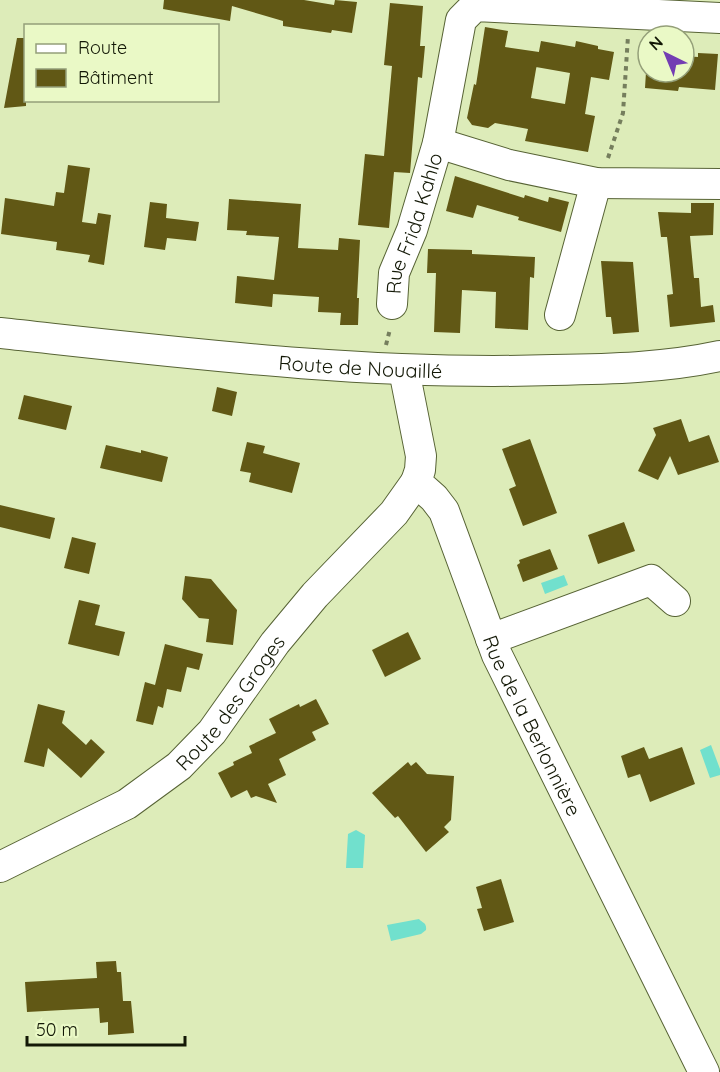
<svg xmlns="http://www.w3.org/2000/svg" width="720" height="1072" viewBox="0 0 720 1072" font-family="Quicksand,sans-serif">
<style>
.water{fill:#71e0cd}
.building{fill:#615815}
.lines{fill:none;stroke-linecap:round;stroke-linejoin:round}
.minor-casing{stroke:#576335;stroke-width:32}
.path{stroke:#757e5d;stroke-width:4;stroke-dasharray:4.5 4.5;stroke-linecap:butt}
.minor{stroke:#fff;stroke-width:30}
.labels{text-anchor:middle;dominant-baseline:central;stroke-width:6;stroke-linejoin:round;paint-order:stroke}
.street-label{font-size:20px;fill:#131806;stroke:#eaf9c6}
</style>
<rect width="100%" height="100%" fill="#ddecb9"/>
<!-- water -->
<path class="water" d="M564,575L568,585L545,594L541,583Z
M711,745L720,769V775L710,778L700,750Z
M356,830L365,835L363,868H346L348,834Z
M419,919C422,923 427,922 426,930L421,934L391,941L387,925Z"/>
<!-- building -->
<path class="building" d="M164,0H304L334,5L335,0L357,2L352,33L332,30L331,33L283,26V21L232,6L230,21L163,9Z
M390,3L423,6L420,46H425L422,78L418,77L410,173L394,172L389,228L358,225L365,154L384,156L392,66L384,65Z
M485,27L508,31L505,47L539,52L531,98L565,104L570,73L536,67L541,41L575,47L576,41L598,46V49L614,52L609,80L591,77L585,114L595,116L588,152L525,141L528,129L495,123L488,128L472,125L467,118L474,84L476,85Z
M17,38H26V106L4,108Z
M698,53L718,54L715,90L679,87L678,91L645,88L646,72H684V56L698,57Z
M68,165L90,168L82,222L96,224L98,213L111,215L104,265L88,262L90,255L56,250L57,242L1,234L5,198L54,206L56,192L64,193Z
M455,176L524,198L525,195L548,202L549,197L569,202L561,232L518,220L519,217L477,205L473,218L446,211Z
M229,199L301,204L298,248L338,250L339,238L360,240L357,298H359L358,325H340L341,313L318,312L319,297L273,294L272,307L235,303L237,276L274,280L279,237L246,235L247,231L227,230Z
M150,202L167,204L166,218L199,222L196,241L167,238L165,250L144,247Z
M691,203H714L713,235L690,236L694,278H699L701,307L713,305L715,322L670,327L667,295L673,294L667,237H661L658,212L691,213Z
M428,249L472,250V254L535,257L534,278L530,277L528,330L495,328L496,292L462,290L460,333L434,332L436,273H427Z
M601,261L633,262L639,332L613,334L611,317H606Z
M217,387L237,392L232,416L212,411Z
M24,395L72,406L66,430L18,419Z
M681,419L689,442L709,435L719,462L678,475L670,456L658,480L638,471L656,435L653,428Z
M530,439L557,513L523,526L509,489L516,486L502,449Z
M247,442L265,446L263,453L300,463L292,493L249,482L251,473L240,471Z
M106,445L141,453V450L168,457L162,482L100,468Z
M0,505L55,518L50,539L0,527Z
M624,522L635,551L598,564L588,535Z
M72,537L96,543L89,574L64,568Z
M550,549L558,569L523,582L517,565L520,563L519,560Z
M185,576L211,579L237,610L233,645L206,642L209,619L199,618L182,599Z
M79,600L100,605L95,625L125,632L119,656L68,644Z
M408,632L421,659L385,677L372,650Z
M165,644L203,654L199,670L187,667L181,692L167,689L163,708L158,706L153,725L136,721L145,682L155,685Z
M316,699L329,724L312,732L316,740L279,759L286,775L268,784L277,803L256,796L251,798L247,790L231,798L218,773L234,765L233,762L252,753L249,746L276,733L269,719L299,704L300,707Z
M38,704L65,711L62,723L86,745L91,739L105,752L81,778L48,748L44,767L24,762Z
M644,747L649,759L682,747L695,784L650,802L640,774L628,778L621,756Z
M408,762L411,766L416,762L427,774L454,776L451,820L444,827L449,832L426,852L398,816L395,818L372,793Z
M501,879L514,922L484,931L477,909L482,908L476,887Z
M116,961L117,972H121L123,1001H131L134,1033L108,1035V1022L100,1023L99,1008L27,1012L25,982L97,978L96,962Z"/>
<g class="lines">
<defs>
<g id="minor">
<path d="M438,143L509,165L596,183L720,184"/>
<path id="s1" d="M392,304L394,273L412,230L438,143L461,20L475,6L720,18"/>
<path d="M560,315L596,183"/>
<path id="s2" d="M0,333C184,353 368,376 553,370C609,369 665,368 720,356"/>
<path id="s3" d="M404,370L421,456L420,470L416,482L434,498L444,511L497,655L704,1072"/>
<path d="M491,639L651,580L675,601"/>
<path id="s4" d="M0,867L127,804L179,766L212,732L275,643L315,595L394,513L416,482"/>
</g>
</defs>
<!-- minor casing -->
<use href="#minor" class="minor-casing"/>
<!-- path -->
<path class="path" d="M608,158L623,113L628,36
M386,345L390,329"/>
<!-- minor -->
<use href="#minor" class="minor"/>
</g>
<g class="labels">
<!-- street labels -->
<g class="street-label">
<text stroke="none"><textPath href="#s1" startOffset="84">Rue Frida Kahlo</textPath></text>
<text stroke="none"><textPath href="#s2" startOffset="362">Route de Nouaillé</textPath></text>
<text stroke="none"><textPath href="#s4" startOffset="288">Route des Groges</textPath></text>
<text stroke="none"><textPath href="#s3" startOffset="387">Rue de la Berlonnière</textPath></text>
</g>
</g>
<!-- legend -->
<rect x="24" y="24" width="195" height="78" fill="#eaf9c6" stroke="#949f79" stroke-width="1.5"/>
<rect x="36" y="44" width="30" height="9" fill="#ffffff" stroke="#949f79" stroke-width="1.5"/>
<text x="78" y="54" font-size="18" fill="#131806">Route</text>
<rect x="36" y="69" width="30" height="18" fill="#615815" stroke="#949f79" stroke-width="1.5"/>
<text x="78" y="84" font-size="18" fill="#131806">Bâtiment</text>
<!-- north arrow -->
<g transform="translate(666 54) rotate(317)"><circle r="28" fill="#eaf9c6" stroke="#949f79" stroke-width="1.5"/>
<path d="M0-4.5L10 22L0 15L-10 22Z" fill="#733db3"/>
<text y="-9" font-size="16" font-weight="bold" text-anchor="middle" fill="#131806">N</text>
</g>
<!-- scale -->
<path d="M27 1036v9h158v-9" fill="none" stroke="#131806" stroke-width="3"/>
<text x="36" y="1036" font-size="18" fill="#131806" stroke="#eaf9c6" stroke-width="4.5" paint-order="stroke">50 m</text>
</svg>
